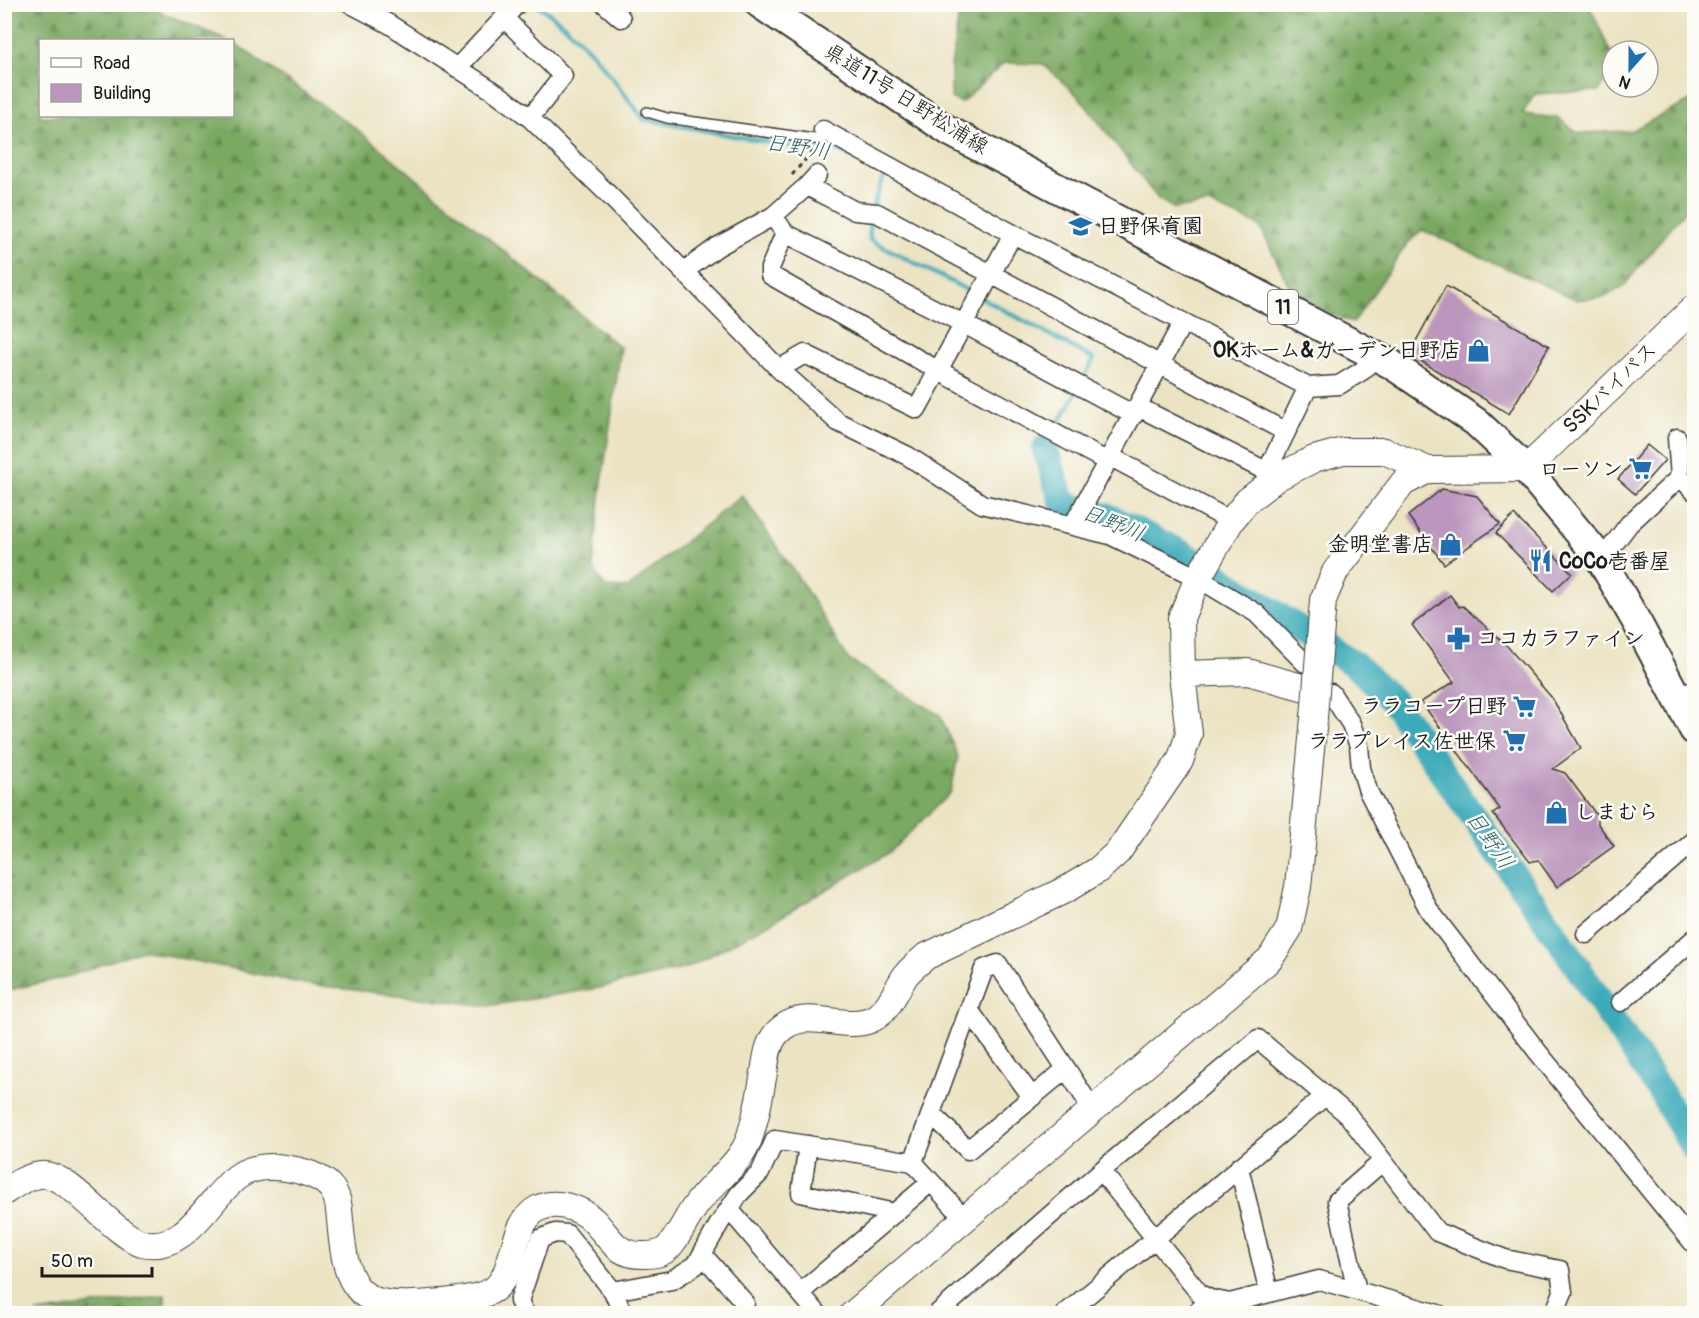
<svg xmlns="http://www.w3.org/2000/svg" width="1699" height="1318" viewBox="0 0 1699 1318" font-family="Pangolin,'Klee One',sans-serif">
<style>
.forest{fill:url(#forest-firs);stroke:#4b623f;stroke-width:1.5}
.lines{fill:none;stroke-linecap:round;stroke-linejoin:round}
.stream{stroke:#3baab9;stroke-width:4.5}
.river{stroke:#3baab9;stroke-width:27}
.building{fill:#bb97bd}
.lane-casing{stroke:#3b3a35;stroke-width:12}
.street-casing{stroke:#3b3a35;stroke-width:21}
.secondary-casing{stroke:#3b3a35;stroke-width:28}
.primary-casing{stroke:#3b3a35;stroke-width:32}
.path{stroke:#3b3a35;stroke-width:3;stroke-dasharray:4.5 4.5;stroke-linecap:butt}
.lane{stroke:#fff;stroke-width:9}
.street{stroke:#fff;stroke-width:18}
.secondary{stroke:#fff;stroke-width:26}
.primary{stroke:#fff;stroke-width:28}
.secondary-bridge-casing{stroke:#3b3a35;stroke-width:28;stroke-linecap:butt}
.secondary-bridge{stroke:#fff;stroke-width:26}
.labels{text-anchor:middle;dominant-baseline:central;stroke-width:5;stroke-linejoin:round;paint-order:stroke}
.shield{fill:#fdfcf7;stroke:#605f5e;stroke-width:1.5}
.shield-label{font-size:20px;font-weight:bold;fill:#1c1c1c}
.street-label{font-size:21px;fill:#1c1c1c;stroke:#fdfcf7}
.poi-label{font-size:21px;font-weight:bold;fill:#1c1c1c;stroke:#fdfcf7;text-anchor:end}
.water-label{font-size:22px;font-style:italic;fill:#2c636a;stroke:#fdfcf7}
</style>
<defs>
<pattern id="forest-firs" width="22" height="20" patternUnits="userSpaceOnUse" patternTransform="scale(1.5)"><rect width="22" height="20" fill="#7aa962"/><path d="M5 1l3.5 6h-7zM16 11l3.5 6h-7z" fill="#638950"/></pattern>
</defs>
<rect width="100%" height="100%" fill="#fdfcf7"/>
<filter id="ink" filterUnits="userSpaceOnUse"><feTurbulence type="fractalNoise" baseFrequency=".0167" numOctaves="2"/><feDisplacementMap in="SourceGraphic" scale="12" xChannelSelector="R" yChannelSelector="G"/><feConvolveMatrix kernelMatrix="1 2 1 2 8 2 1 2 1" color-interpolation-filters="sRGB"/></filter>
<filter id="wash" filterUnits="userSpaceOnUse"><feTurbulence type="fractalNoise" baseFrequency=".008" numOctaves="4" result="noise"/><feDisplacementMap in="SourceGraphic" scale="24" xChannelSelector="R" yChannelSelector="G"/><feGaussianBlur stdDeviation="1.35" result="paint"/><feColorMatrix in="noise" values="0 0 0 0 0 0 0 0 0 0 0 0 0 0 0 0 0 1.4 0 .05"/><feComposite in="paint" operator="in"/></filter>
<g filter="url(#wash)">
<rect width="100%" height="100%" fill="#ebe3c2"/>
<!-- forest -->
<path class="forest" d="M4,5H143L228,40H40V116H232L233,42L358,130L621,348L601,489L593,567L605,587L628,588L742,495L800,580L849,660L940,715L958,756L951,792L890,852L769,924L687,968L599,988L488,1006L305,984L142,950L70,976L5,991Z
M960,5H1589L1612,55V67L1599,91L1535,94L1522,114L1558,118L1578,133L1630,131L1694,99V199L1623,287L1605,297L1577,300L1422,230L1407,244L1353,323L1295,298L1259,225L1208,204L1175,209L1158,199L1079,97L1043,64L1004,63L961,103L951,98V67Z
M165,1295V1313H36Z"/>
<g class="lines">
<!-- stream -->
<path class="stream" d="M535,4C578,29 614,79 643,119L799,148L833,149L885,173L872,209
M869,217L870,240L975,294
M982,298L1094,359L1082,382
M1056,429L1078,389
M1045,449L1052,437"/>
<!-- river -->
<path class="river" d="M1045,449L1063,504L1109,517L1184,554L1355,665L1392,700L1560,941L1662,1094L1694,1149"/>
</g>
<g id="blocks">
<!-- building -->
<path class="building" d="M1446,286L1549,346L1509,414L1409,354Z
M1647,445L1665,460L1635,494L1618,479Z
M1442,489L1477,496L1500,524L1444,564L1408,516Z
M1514,515L1572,573L1553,591L1496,533Z
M1450,595L1459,607L1463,606L1507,646L1552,698L1581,748L1553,769L1565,773L1598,817V824L1614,846L1557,887L1538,860L1530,862L1493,814L1500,809L1421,702L1454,682L1412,625Z"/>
</g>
</g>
<g filter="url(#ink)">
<use href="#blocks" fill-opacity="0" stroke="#3b3a35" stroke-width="1.5"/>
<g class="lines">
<defs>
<path id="lane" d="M647,112L667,118L821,140"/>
<path id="street" d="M351,4L389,24L498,94L530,118L608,194L779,369L838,422L908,456L982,504L1110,535L1198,578L1256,613L1305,663
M517,4L504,18L563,76L530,118
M605,4L621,18
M457,68L504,18
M823,130L1013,234L1183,322L1073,525
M807,186L855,211L877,213L1286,432
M773,216L785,233L964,324L1134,415
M785,233L770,268V275L939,371L1108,462
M683,272L717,247L773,216L807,186L817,175
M1183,322L1308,387L1339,385L1362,371L1376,356
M779,369L805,354L917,409L1013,234
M1138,407L1278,477
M1111,457L1231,521
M1267,471L1308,387
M1680,477L1694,491
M1601,561L1629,524L1680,477L1677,438
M1331,693L1351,724L1359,746L1361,768L1368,791L1429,910L1537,1051L1694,1244
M1678,698L1694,690
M1586,934L1694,841
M1621,1002L1694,939
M969,1010L1032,1097
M931,1113L968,1150L1066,1069
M808,1145L801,1193L895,1213
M913,1162L984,969L998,964L1093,1110
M1239,1167L1269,1293
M1101,1171L1200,1294L1210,1299L1230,1303L1319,1280L1438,1314
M729,1209L818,1314
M702,1254L745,1303
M613,1291L623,1314
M1357,1291L1337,1201L1383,1161
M801,1292L931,1182
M525,1314L519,1301L540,1239L555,1233L567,1234L613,1291L672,1280L696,1265L719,1224L739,1194L760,1173L775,1140L913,1162L965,1219
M937,1314L1101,1171L1258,1039L1348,1115L1437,1232L1505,1259L1560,1270L1563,1292L1554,1314
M1065,1314L1325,1096
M1195,1314L1210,1299"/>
<path id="secondary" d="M1335,572L1403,483L1428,470
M1182,674L1248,672L1316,691
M4,1192C16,1184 26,1177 40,1175C69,1171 111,1234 142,1243C188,1254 210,1194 240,1175C253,1167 271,1166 285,1168C300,1170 323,1176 332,1189C339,1198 339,1210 340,1220C343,1250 344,1294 381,1302C402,1307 472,1302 491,1291C496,1289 501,1282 504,1277C515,1256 515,1220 539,1208C555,1200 581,1208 593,1220C611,1238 615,1256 645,1255C650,1255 659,1254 664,1251C675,1244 686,1219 694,1208C710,1183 742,1165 750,1136C756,1117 760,1097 763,1078C766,1064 766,1046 776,1034C803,1003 840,1032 870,1020C889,1012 894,992 906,975C911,968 919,963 925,957L1067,889L1098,870L1118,852L1180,761L1189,734L1182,674L1181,618L1198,578L1231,521L1247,501L1278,477L1314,459L1343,451H1384L1428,470L1526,469L1694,308
M853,1314L1270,959L1289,929L1298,887L1314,718"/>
<path id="primary" d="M760,4L949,131L1391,364L1476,422L1526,469L1600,558L1639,626L1694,730"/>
</defs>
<!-- lane casing -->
<use href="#lane" class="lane-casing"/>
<!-- street casing -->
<use href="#street" class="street-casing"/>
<!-- secondary casing -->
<use href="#secondary" class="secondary-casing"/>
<!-- primary casing -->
<use href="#primary" class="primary-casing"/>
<!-- path -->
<path class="path" d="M792,175L813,151"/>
<!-- lane -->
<use href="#lane" class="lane"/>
<!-- street -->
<use href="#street" class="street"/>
<!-- secondary -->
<use href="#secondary" class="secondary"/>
<!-- primary -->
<use href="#primary" class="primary"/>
<defs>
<path id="secondary-bridge" d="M1314,718L1323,600L1335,572"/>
</defs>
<!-- secondary-bridge casing -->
<use href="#secondary-bridge" class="secondary-bridge-casing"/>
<!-- secondary-bridge -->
<use href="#secondary-bridge" class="secondary-bridge"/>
</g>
</g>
<!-- icons -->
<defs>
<symbol id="school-bare" viewBox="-9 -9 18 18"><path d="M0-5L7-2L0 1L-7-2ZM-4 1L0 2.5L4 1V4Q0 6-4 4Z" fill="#1f6fb2" stroke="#fdfcf7" stroke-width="2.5" paint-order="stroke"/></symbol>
<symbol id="shop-bare" viewBox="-9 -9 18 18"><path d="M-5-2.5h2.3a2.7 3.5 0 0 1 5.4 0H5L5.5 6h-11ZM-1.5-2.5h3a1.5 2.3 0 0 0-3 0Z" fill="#1f6fb2" stroke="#fdfcf7" stroke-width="2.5" paint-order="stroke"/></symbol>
<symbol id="supermarket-bare" viewBox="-9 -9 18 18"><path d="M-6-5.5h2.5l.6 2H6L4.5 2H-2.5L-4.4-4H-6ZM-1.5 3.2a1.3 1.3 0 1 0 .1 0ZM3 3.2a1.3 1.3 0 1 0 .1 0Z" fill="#1f6fb2" stroke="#fdfcf7" stroke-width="2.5" paint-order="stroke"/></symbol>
<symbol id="restaurant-bare" viewBox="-9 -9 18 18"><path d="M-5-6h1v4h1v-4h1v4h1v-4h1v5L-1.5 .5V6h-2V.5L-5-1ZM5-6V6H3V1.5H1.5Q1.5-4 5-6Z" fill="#1f6fb2" stroke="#fdfcf7" stroke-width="2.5" paint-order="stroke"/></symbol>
<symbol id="pharmacy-bare" viewBox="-9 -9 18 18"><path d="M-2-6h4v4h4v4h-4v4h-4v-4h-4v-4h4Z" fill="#1f6fb2" stroke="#fdfcf7" stroke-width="2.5" paint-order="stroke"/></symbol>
</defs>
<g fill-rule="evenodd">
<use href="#school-bare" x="1064" y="210" width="33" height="33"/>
<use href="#shop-bare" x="1462" y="334" width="33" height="33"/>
<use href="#supermarket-bare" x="1624" y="452" width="33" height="33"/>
<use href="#shop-bare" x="1434" y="528" width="33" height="33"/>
<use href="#restaurant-bare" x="1524" y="544" width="33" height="33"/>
<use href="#pharmacy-bare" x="1442" y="622" width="33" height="33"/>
<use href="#supermarket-bare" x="1508" y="690" width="33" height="33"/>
<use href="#supermarket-bare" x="1498" y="724" width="33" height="33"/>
<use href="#shop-bare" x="1540" y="796" width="33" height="33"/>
</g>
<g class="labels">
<!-- shield labels -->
<rect class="shield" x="1268" y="290" width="30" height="34" rx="4.5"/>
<g class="shield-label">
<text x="1283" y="307">11</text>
</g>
<!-- street labels -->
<g class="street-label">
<text transform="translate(906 99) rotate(32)">県道11号 日野松浦線</text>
<text transform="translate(1610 388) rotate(-44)">SSKバイパス</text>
</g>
<!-- poi labels -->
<g class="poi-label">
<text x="1098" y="226" text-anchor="start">日野保育園</text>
<text x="1461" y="350">OKホーム&amp;ガーデン日野店</text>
<text x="1623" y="469">ローソン</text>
<text x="1433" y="544">金明堂書店</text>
<text x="1559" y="561" text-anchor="start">CoCo壱番屋</text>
<text x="1477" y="638" text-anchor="start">ココカラファイン</text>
<text x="1507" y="706">ララコープ日野</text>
<text x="1496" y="741">ララプレイス佐世保</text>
<text x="1575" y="812" text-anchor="start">しまむら</text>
</g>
<!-- water labels -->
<g class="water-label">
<text transform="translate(798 147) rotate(9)">日野川</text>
<text transform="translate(1113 523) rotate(22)">日野川</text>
<text transform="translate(1490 840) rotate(55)">日野川</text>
</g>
</g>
<!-- margin -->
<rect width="1699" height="1318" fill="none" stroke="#fdfcf7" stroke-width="24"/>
<!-- legend -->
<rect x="39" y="39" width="195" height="78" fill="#fdfcf7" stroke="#a3a29f" stroke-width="1.5"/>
<rect x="51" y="58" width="30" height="9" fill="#ffffff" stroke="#a3a29f" stroke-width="1.5"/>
<text x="93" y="69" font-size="18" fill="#1c1c1c">Road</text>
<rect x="51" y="84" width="30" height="18" fill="#bb97bd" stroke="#a3a29f" stroke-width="1.5"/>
<text x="93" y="99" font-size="18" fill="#1c1c1c">Building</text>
<!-- north arrow -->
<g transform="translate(1630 69) rotate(201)"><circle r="28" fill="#fdfcf7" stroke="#a3a29f" stroke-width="1.5"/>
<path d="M0-4.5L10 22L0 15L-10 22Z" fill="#1f6fb2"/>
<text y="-9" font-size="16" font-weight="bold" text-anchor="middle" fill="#1c1c1c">N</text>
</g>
<!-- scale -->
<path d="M42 1267v9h110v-9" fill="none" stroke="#1c1c1c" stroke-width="3"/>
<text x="51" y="1267" font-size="18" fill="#1c1c1c" stroke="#fdfcf7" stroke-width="4.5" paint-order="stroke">50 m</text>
</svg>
